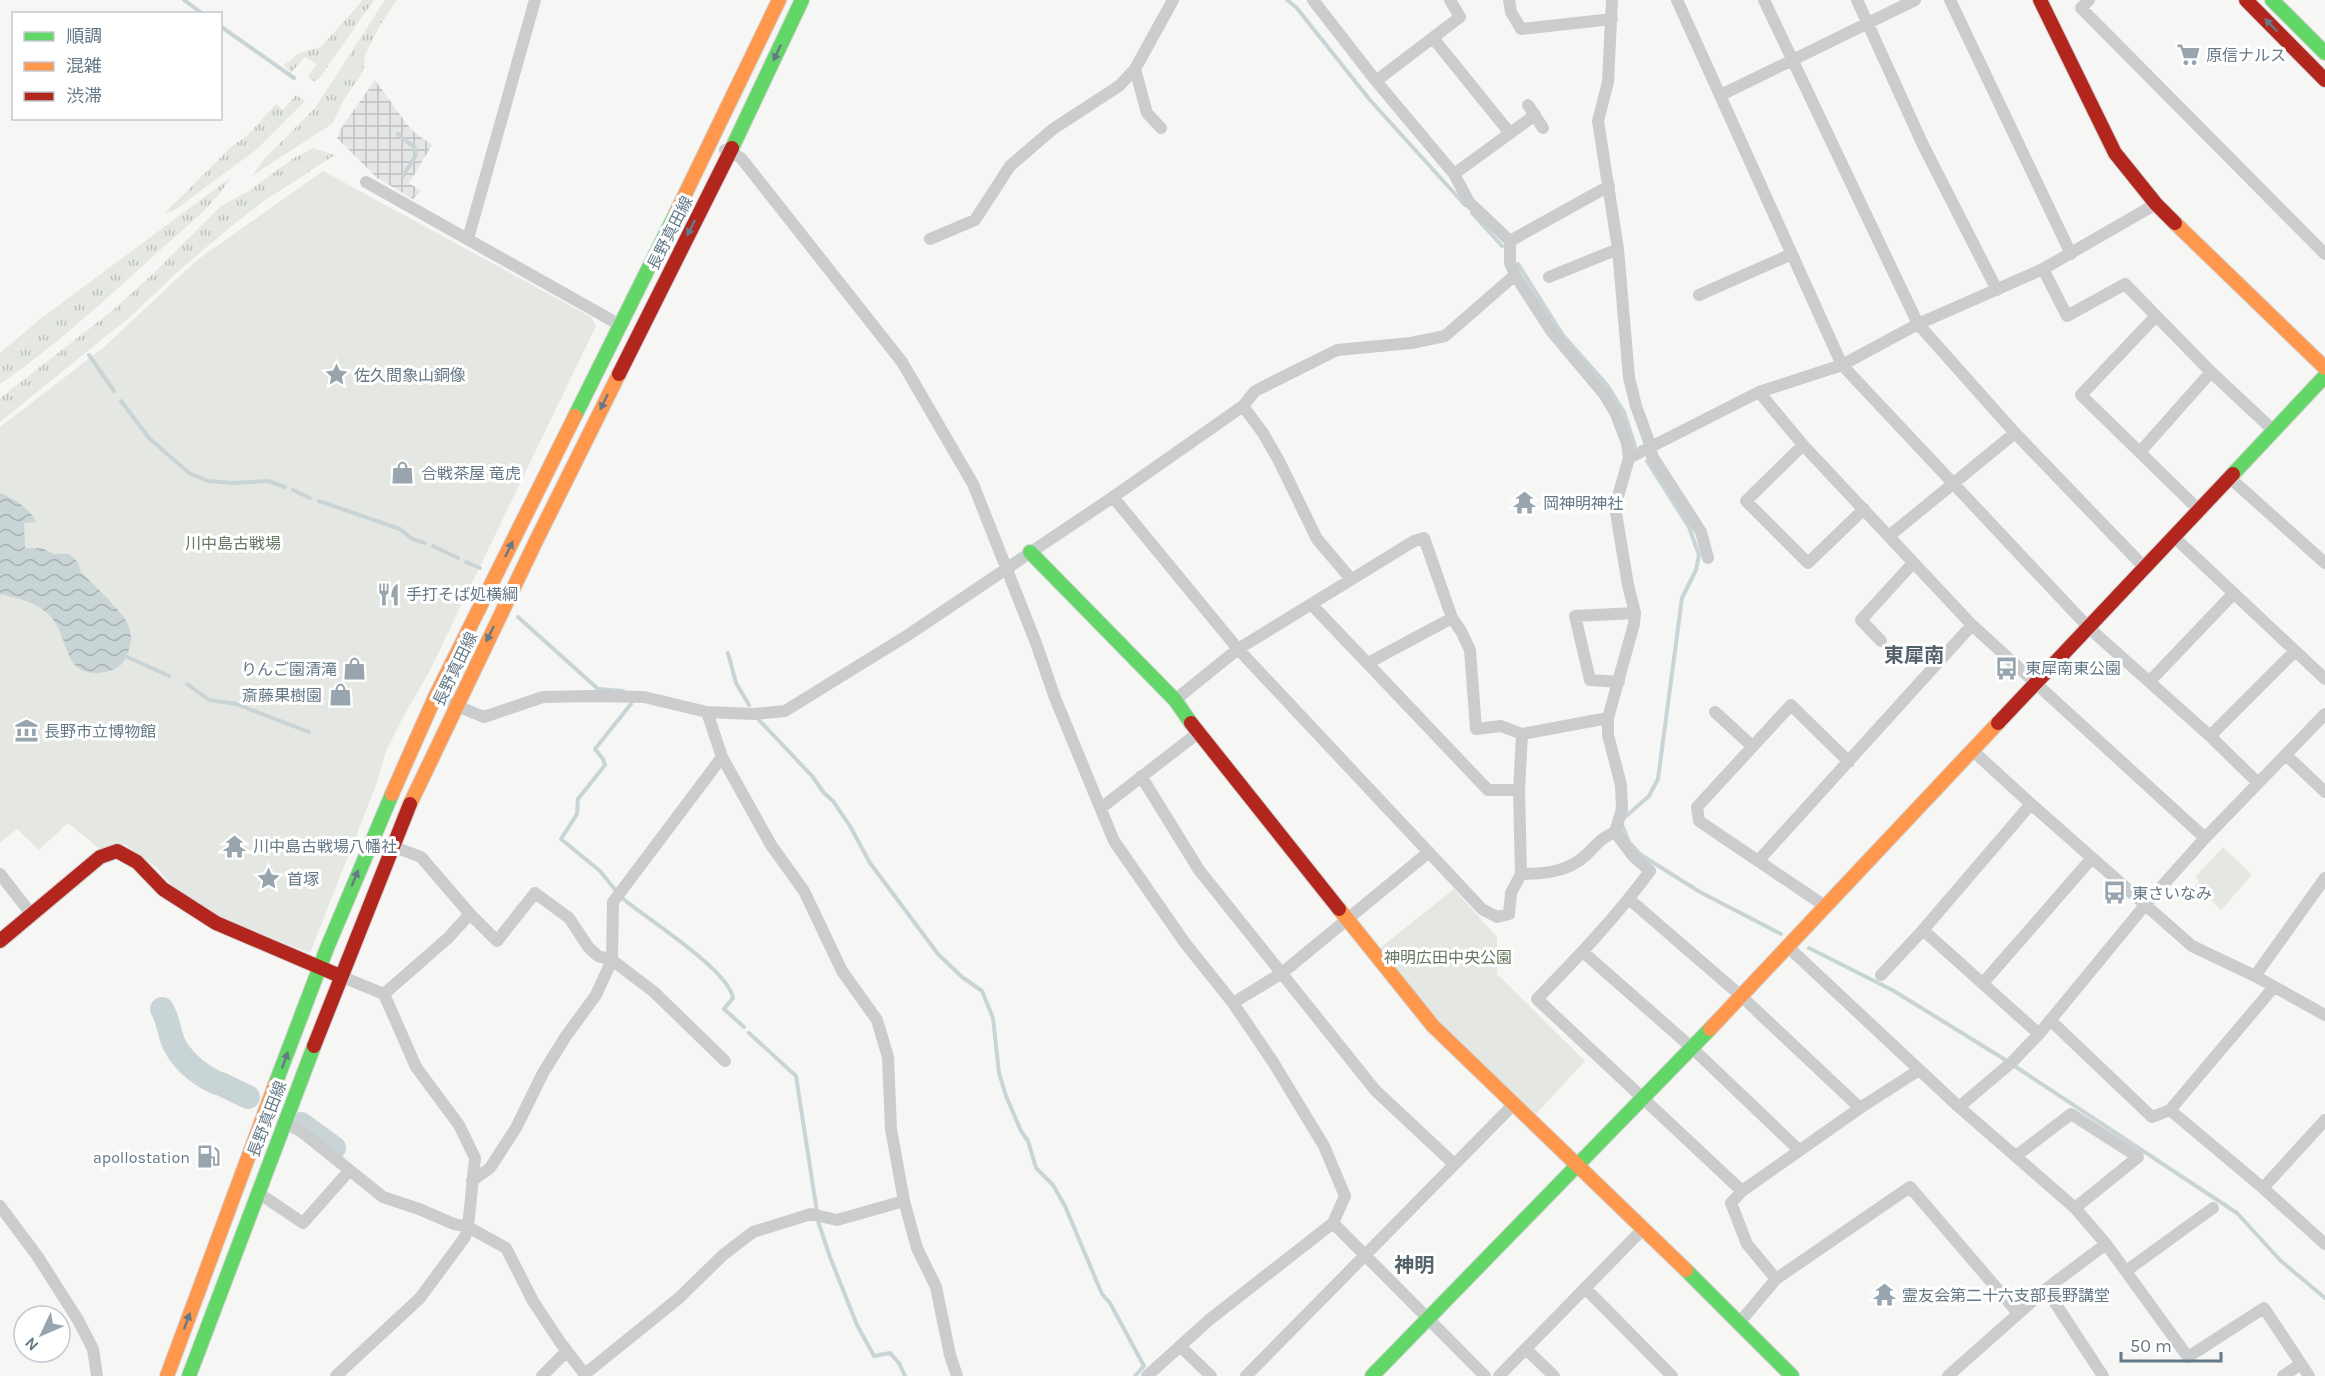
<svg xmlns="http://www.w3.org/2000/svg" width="2325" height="1376" viewBox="0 0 2325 1376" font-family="Karla,'Noto Sans JP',sans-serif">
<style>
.industrial{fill:url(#industrial-grid)}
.grass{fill:url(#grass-tufts)}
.park{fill:#e5e8e2}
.water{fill:url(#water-waves)}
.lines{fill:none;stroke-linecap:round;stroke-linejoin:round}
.stream{stroke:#c9d4d6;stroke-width:4}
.river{stroke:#c9d4d6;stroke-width:24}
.fast-casing{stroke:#d3d4d5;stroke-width:16}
.slow-casing{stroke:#d3d4d5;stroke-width:16}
.jam-casing{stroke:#d3d4d5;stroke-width:16}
.street{stroke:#cbcccd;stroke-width:12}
.fast{stroke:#63d668;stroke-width:14}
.slow{stroke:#ff974d;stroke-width:14}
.jam{stroke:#b3261e;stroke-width:14}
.oneway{fill:#657987}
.labels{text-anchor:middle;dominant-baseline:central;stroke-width:6;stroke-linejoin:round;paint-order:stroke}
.poi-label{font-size:16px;fill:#657987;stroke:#fff;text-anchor:start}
.street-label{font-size:16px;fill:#657987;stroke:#fff}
.park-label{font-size:16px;fill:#667860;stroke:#fff}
.quarter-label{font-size:20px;font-weight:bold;fill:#53626b;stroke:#fff}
</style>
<defs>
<pattern id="industrial-grid" width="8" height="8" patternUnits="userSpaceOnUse" patternTransform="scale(1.5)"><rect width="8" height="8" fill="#e5e6e6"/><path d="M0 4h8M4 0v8" fill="none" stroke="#bdbfc0"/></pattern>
<pattern id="grass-tufts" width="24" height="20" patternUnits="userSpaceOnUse" patternTransform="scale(1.5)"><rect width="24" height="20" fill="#e5e8e2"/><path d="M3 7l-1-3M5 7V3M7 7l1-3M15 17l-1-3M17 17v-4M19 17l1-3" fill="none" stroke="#bdc1bd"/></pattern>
<pattern id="water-waves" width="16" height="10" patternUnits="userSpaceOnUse" patternTransform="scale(1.5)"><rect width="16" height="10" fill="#c9d4d6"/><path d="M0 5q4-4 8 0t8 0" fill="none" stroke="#a7b1b3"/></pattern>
</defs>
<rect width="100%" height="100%" fill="#f6f6f5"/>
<!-- industrial -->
<path class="industrial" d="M375,80L406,123L415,133L432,145L409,183L421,191L413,199L377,178L337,138L340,130Z"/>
<!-- grass -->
<path class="grass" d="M363,0H374L321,76L315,82L308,77L316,64L305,57L291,73L284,65L299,53L321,47Z
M385,0H397L380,25L365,55L363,72L343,101L333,123L252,176L265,158L315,108Z
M296,95L305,101L257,149L175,210L165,213L232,146L247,136L276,104L283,110Z
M313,148L335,155L264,201L234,224L182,268L131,316L0,422V398L112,311L154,273L221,206L249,191L294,158Z
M230,178C216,204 182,230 159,251C108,297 57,345 0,384V353L39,320Z"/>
<!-- park -->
<path class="park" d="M323,171L591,317L596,326L430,670L402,719L386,751L376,785L310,953L209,913L178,892L156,867L126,845L100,849L68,823L39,850L17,829L0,843V427L104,347L197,260Z
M2223,847L2252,875L2221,910L2206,895L2201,898L2192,889L2199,882L2195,877Z
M1454,889L1497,937V974L1585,1061L1536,1114L1430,1014L1380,948Z"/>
<!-- water -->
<path class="water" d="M0,493C14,499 29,507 36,522L24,523L25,548H42L54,554H69L78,562L81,572C95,586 110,600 122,615C129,624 133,634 130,645C127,658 123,668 109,671C61,683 71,638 50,616C37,602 18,598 0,594Z"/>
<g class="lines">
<!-- stream -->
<path class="stream" d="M184,0L203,14
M1287,0L1296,7L1370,100L1465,205
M220,26L294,78
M398,134L415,148L416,155L403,176
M1472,213L1502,246
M1518,264L1562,334L1607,385L1624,412L1635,446
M89,355L114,391
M121,401L149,438L189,473L208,481L232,483L268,481L285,487
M293,490L310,498
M319,501L400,529L412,539L425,543
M433,546L458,558
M466,562L480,568
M518,617L598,689L623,691
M728,653L736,683L749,705
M123,655L169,676
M187,684L209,700L236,704L309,732
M759,720L812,776L824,793L833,801L850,826L870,863L938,954L962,977L982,991L993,1018L999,1073L1006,1096L1021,1131L1028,1141L1036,1168L1053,1185L1065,1206L1102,1294L1110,1303L1144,1366L1135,1376
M1624,818L1649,796L1658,779L1682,598L1696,570L1699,555L1689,527L1647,461
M1622,825L1629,842L1641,855L1700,892L1781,934
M617,892L600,871L561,839L577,814L578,799L605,765L603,759L595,749L631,704
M621,897C645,918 728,969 733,998L724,1009L744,1027
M1809,948L1894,991L2004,1059
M749,1033L796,1076L817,1212
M2016,1067L2237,1213L2281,1261L2325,1298
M818,1221L830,1257L857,1325L874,1356L890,1353L899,1363L905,1376"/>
<!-- river -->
<path class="river" d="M162,1009C169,1021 169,1034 175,1046
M178,1051C188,1066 200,1075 217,1083
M221,1084L248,1097
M301,1124L334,1148"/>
<defs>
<path id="fast" d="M2272,0L2325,53
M732,148L802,0
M575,416L676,213
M2233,474L2325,376
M1030,552L1175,700L1191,723
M275,1085L327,948L392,794
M1686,1270L1792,1376
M189,1376L314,1046
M1372,1376L1710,1029"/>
<path id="slow" d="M676,213L779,0
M2175,223L2325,368
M392,794L435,697L575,416
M410,804L536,541L619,374
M1339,909L1433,1026L1686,1270
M1710,1029L1998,723
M167,1376L275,1085"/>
<path id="jam" d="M2040,0L2115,153L2156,204L2175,223
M2246,0L2325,80
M619,374L732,148
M1191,723L1339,909
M1998,723L2233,474
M0,941L100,857L117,851L137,862L163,889L216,923L340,976
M314,1046L410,804"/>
</defs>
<!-- fast casing -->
<use href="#fast" class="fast-casing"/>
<!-- slow casing -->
<use href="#slow" class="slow-casing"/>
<!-- jam casing -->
<use href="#jam" class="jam-casing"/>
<!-- street -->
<path class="street" d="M1313,0L1376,81L1454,174L1469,202L1510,241V263L1515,275L1552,332L1604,394L1616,414L1627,443L1629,458L1759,392L1842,365L1918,324L2043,269L2156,204
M1509,0L1511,12L1521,29L1612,19
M1612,0L1608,82L1598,121L1618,249L1629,378L1636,406L1651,447L1652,456L1701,532L1708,558
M1677,0L1842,365L2089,628L2210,736L2258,783
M1764,0L1918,324L2015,433L2145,568
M1857,0L1923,145L1997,290
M1950,0L2071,254
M2089,0L2081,8L2325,254
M1433,38L1509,132
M1135,69L1147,113L1161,128
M1376,81L1460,17L1450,0
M1721,95L1915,0
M1528,105L1543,128
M725,150L741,158L902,362L973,484L1036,643L1055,698L1114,841L1185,943L1233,1003L1273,1062L1324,1146L1345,1196L1333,1223L1209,1320L1147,1376
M1454,174L1535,115
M366,182L620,325
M468,239L535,0
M930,239L975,220L1010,166L1053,129L1119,86L1135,69L1173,0
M1510,241L1609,186
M2043,269L2067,316L2125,284L2211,372L2274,431
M1549,277L1618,249
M1699,295L1792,254
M2156,316L2081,395L2199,510
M1759,392L1803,445L1972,625L2205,838
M1243,406L1255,391L1337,350L1411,343L1445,336L1515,275
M1803,445L1746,501L1808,563L1864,509
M2140,452L2211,372
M2230,478L2325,563
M1113,497L1238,649L1482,909L1497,917L1509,914L1511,893L1521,874C1544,874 1567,872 1585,856C1597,845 1599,839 1615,832L1622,809L1621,785L1608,735V718L1634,624L1635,613L1628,585L1615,507L1629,458
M1889,536L2015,433
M2174,537L2325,679
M1312,605L1488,790H1519
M1452,618L1461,631L1470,650L1476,729L1501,726L1522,734L1519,790L1521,874
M1881,641L1861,620L1913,563
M2150,681L2234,593
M1619,682L1590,680L1575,616L1635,613
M435,697L484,717L543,697L593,696L644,697L707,712L754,714L785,711L908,635L1113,497L1243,406L1263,433L1279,461L1317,539L1351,579
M1175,700L1238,649L1414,541L1424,538L1452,618L1368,663
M707,712L722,757L771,845L804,891L842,971L877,1020L888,1057L891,1129L904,1201L917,1248L936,1287L950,1355L957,1376
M1715,712L1752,746
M1522,734L1608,718
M2210,736L2295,651
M1972,750L2031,804L2192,946L2255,976L2325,1015
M2286,755L2325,792
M1141,776L1199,870L1375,1090L1454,1164
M1101,808L1198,733
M1615,832L1634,857L1650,871C1616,917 1577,958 1537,999L1742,1191
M392,846L421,857L470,914L497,941L535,893L569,918L589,948L598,956L612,960L654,992L725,1061
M1758,861L1972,625
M0,874L32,915
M1629,899L1740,995L1860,1108L1742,1191L1731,1203L1747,1244L1776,1279
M1825,906L1699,821L1697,807L1791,705L1849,762
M1923,930L2039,1034
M1787,946L1959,1107L2075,1208L2106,1244L2188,1357L2264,1308L2309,1376
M1583,952L1691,1047L1799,1150
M1881,975L1923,930L2031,804
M2255,976L2325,878
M1983,983L2092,858
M384,994L448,938L470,914
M1233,1003L1282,973L1429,852
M2050,1020L2152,1117L2170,1110L2273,988
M1959,1107L2012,1062L2039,1034L2146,904L2205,838L2325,714
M1860,1108L1919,1070
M2170,1110L2263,1188L2325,1244
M283,1122L302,1132L383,1197L419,1209L454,1224L468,1227L506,1248L533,1301L560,1342L586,1376
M2016,1156L2071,1114L2138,1157L2075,1208
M472,1181L490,1168L516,1128L543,1073L566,1036L596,995L612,960L613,902L722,757
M2263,1188L2325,1120
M257,1192L303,1223L349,1171
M0,1206L38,1257L78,1320L93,1349L97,1376
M1333,1223L1485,1376
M2126,1271L2213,1208
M1585,1288L1672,1376
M2046,1289L2103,1376
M1740,1322L1776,1279L1910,1187L2018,1313
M1181,1347L1211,1376
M1526,1349L1554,1376
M585,1374L679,1298L723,1255L753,1232L811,1214L837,1220L904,1201
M336,1376L420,1298L465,1237L468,1227L475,1158L459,1125L416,1067L384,994L340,976
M542,1376L567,1351
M1246,1376L1515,1103
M1499,1376L1642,1230
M1948,1376L2046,1289L2106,1244
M2283,1376L2301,1364"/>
<!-- fast -->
<use href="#fast" class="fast"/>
<!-- slow -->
<use href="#slow" class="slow"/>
<!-- jam -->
<use href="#jam" class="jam"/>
</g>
<!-- one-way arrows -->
<defs><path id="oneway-solid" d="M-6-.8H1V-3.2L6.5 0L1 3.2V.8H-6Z" transform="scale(1.5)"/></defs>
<g class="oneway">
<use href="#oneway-solid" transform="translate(2271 25) rotate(-134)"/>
<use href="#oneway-solid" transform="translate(777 53) rotate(115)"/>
<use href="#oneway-solid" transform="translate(691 228) rotate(117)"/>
<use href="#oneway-solid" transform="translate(604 402) rotate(116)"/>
<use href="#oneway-solid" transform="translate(509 549) rotate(-64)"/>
<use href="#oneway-solid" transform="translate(490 634) rotate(116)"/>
<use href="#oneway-solid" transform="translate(355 878) rotate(-68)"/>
<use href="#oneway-solid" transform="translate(285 1060) rotate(-70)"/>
<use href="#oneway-solid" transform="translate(187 1321) rotate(-70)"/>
</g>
<!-- icons -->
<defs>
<symbol id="supermarket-bare" viewBox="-9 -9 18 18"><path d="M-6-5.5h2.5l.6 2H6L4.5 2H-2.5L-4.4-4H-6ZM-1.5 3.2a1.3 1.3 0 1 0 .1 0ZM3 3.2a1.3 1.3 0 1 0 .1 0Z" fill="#98a5ae" stroke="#fff" stroke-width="2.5" paint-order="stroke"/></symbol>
<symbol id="sight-bare" viewBox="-9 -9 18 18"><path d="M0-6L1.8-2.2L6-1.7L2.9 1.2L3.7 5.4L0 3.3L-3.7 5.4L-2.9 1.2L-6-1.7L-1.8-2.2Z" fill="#98a5ae" stroke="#fff" stroke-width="2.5" paint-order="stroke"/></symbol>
<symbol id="shop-bare" viewBox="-9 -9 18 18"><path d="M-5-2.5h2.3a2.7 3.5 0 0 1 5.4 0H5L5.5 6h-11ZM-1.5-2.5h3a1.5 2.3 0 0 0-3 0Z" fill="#98a5ae" stroke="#fff" stroke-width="2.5" paint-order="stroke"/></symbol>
<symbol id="temple-bare" viewBox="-9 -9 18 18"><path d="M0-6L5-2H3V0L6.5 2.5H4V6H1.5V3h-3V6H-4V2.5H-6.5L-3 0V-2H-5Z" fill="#98a5ae" stroke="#fff" stroke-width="2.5" paint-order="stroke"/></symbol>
<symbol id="restaurant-bare" viewBox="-9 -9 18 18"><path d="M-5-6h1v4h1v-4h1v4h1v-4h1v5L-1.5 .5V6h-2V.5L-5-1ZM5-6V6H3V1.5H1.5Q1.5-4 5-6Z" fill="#98a5ae" stroke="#fff" stroke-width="2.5" paint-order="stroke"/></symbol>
<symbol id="bus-bare" viewBox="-9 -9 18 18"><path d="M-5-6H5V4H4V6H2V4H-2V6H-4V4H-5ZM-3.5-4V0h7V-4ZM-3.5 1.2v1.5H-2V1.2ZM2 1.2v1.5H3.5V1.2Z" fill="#98a5ae" stroke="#fff" stroke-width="2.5" paint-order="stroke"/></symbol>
<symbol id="museum-bare" viewBox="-9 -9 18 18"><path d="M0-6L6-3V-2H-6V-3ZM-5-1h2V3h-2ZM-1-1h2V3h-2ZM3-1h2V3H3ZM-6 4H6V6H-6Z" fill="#98a5ae" stroke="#fff" stroke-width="2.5" paint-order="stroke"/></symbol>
<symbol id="fuel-bare" viewBox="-9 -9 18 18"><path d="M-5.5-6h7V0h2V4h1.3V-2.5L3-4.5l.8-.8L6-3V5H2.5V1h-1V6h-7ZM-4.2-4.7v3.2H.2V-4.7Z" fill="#98a5ae" stroke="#fff" stroke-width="2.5" paint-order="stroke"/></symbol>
</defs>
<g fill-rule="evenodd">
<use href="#supermarket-bare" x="2172" y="38" width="33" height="33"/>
<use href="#sight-bare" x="320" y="358" width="33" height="33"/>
<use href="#shop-bare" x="386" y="456" width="33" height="33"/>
<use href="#temple-bare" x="1508" y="486" width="33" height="33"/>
<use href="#restaurant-bare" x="372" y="578" width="33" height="33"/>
<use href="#bus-bare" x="1990" y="652" width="33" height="33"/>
<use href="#shop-bare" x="338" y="652" width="33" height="33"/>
<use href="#shop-bare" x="324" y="678" width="33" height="33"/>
<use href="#museum-bare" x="10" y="714" width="33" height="33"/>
<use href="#temple-bare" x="218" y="830" width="33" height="33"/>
<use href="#sight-bare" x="252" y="862" width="33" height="33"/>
<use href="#bus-bare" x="2098" y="876" width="33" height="33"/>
<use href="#fuel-bare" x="192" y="1140" width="33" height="33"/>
<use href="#temple-bare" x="1868" y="1278" width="33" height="33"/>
</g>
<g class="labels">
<!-- poi labels -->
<g class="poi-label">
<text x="2206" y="55">原信ナルス</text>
<text x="354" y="375">佐久間象山銅像</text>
<text x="421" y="473">合戦茶屋 竜虎</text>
<text x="1543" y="503">岡神明神社</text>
<text x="406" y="594">手打そば処横綱</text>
<text x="2025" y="668">東犀南東公園</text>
<text x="337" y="669" text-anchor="end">りんご園清滝</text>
<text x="322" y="695" text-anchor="end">斎藤果樹園</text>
<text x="44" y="731">長野市立博物館</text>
<text x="253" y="846">川中島古戦場八幡社</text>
<text x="287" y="879">首塚</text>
<text x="2132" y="893">東さいなみ</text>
<text x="190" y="1157" text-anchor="end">apollostation</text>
<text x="1902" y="1295">霊友会第二十六支部長野講堂</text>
</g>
<!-- street labels -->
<g class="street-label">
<text transform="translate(670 233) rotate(-63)">長野真田線</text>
<text transform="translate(455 669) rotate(-64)">長野真田線</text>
<text transform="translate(267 1119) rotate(-69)">長野真田線</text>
</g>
<!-- park labels -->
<g class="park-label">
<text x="233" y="543">川中島古戦場</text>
<text x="1448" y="957">神明広田中央公園</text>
</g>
<!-- quarter labels -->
<g class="quarter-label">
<text x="1914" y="655">東犀南</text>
<text x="1414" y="1265">神明</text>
</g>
</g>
<!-- legend -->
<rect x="12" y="12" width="210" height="108" fill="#ffffff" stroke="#c1c9cf" stroke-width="1.5"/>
<rect x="24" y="32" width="30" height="9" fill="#63d668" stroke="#c1c9cf" stroke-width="1.5"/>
<text x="66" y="42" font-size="18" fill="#657987">順調</text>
<rect x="24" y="62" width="30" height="9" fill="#ff974d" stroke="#c1c9cf" stroke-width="1.5"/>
<text x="66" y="72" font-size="18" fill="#657987">混雑</text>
<rect x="24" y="92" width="30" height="9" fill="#b3261e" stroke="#c1c9cf" stroke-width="1.5"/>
<text x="66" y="102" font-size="18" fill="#657987">渋滞</text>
<!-- north arrow -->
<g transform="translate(42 1334) rotate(226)"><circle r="28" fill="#ffffff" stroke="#c1c9cf" stroke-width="1.5"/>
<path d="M0-4.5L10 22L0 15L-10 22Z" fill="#98a5ae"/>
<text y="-9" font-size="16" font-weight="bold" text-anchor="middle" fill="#657987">N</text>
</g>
<!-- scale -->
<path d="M2121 1352v9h100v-9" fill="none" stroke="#657987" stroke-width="3"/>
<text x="2130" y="1352" font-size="18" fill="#657987" stroke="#ffffff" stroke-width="4.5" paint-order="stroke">50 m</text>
</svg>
